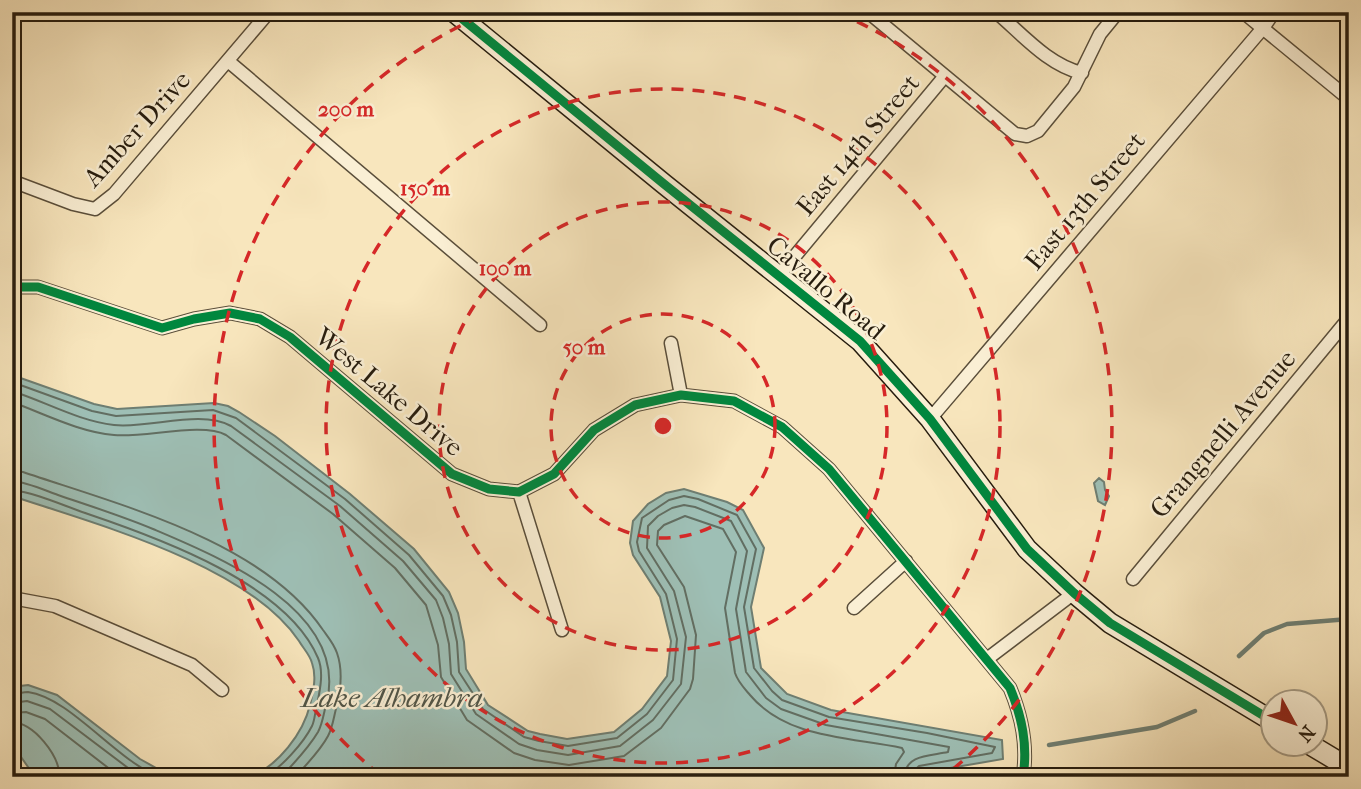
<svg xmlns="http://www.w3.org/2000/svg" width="1361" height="789" viewBox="0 0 1361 789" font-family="'IM FELL French Canon',serif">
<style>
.water{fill:#9ebfb5;stroke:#6e7e72;stroke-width:2}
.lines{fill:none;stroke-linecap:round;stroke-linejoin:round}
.shore{stroke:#626e62;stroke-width:2}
.stream{stroke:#6e7e72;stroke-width:4.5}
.street-casing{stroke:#5a4e3a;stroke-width:15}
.secondary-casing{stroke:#261c0e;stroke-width:22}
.street{stroke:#faefd4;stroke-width:12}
.secondary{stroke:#faefd4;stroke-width:19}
.cycleway-casing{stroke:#faefd4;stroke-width:13}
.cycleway{stroke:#00873e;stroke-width:9}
.ring{fill:none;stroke:#d62828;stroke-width:3.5;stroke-dasharray:12 9}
.labels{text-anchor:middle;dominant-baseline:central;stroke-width:5;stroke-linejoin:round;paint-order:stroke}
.street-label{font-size:26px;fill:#261c0e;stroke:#faefd4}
.water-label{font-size:28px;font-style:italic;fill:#505548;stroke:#faefd4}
.centre{fill:#d62828;stroke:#faefd4;stroke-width:3.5}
.ring-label{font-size:21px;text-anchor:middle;font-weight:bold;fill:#d62828;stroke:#faefd4;stroke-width:5;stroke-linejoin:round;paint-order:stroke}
</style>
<rect width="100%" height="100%" fill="#f8e6bd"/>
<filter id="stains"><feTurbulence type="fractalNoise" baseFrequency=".00286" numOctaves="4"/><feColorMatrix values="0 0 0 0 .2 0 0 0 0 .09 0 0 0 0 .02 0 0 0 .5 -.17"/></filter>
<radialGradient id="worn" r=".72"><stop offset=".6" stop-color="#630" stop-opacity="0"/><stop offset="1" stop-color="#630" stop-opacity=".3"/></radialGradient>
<!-- water -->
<path class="water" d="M12,375L94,404L117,409L214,403L228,406L239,412L275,436L350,494L414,549L449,592L458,613L464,642L466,669L488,705L528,731L540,734L567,739L614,732L642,709L667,676L671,641L660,597L633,555L630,543L633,521L648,504L666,493L684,489L727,502L743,510L764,548L751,607L761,668L787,694L831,710L1002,740L1003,759L921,773L918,777H251C278,765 303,734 310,705C313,692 317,677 312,663C310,655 303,648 299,641C248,565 96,524 12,496Z
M1099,478L1104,482L1105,490L1109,496L1105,505L1098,501L1094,483Z
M28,685L57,695L140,759L158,769L182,777H35L12,744V687Z"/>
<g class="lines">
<!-- shore -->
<path class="shore" d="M12,382L92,411L116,416L213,410L236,418L345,499L409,555L443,596L451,615L457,642L459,672L483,709L524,737L539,741L568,746L617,738L647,714L673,680L677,639L666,594L639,551L637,542L642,518L669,500L684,496L698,499L737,515L756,549L744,607L754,668L772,691L782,700L829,717L927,733L995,747L992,753L919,766L914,771L913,777
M12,391C46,402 79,421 114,425C150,429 200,409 231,426L340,506L403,561L436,600L443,618L449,644L451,674L476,714L519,744L537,750L568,755L620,746L653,720L681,684L686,637L674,591L647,548L648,526L658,516L672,508L684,505L695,507L731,521L747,551L736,609L746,672L766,698L781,709L826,725L949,747L948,752C930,756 906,754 904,777
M12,402C45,414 79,432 114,435C145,438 202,422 226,435L333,514L395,568L426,605L438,645L441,677L467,720L514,753L535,760L569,765L624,756L661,728L690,689L693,679L696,635L684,587L657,545L658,531L664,525L685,516L723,529L736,552L725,608L735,673C738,682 744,688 750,695C787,739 850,737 902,748L904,752L896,764L894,777
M12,471L23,472C120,505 263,541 323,630C328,637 334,644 337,653C343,670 341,688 337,705C334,715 333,727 328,736C320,751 307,764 295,777
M12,481C27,482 44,490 58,495C90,506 122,516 153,529C219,557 348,610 327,701C324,711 323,723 318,732C308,749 294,763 281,777
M12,490C37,493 64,506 88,514C159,538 287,584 318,658C324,672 320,690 317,705C315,711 315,720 312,726C303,744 282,766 266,777
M12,694C17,694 23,692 28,692C71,698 116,761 160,777
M12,703L27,701L50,709L140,777
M12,713L26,712L45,719L120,777
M12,722C34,723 59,755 60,777"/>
<!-- stream -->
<path class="stream" d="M1239,656L1264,633L1287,624L1349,619
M1049,745L1157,727L1195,711"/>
<defs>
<path id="street" d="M868,12L1015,134L1027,136L1038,131L1074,87L1100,34L1118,12
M996,12C1022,34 1048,65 1082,73
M1243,12L1349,99
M228,61L540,325
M12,181L73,204L95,209L114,194L269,12
M780,274L944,77
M12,287H38L162,328L194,319L230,313L260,319L290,337L452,474L489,489L519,492L554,474L594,430L635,405L681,395L734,401L782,427L829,469L1010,688C1022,717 1028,745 1023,777
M671,343L681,395
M930,419L1263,28L1274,12
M519,492L562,630
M1133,579L1349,318
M12,598L55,606L192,665L222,690
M854,608L906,561
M987,659L1074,593"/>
<path id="secondary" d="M454,12L664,184L860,341L930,419L1027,549L1074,593L1110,623L1274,722
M1309,744L1349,768"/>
</defs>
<!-- street casing -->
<use href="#street" class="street-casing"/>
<!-- secondary casing -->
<use href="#secondary" class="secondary-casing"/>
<!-- street -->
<use href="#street" class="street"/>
<!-- secondary -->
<use href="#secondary" class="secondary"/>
<defs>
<path id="cycleway" d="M454,12L664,184L860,341L930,419L1027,549L1074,593L1110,623L1274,722
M12,287H38L162,328L194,319L230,313L260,319L290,337L452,474L489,489L519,492L554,474L594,430L635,405L681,395L734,401L782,427L829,469L1010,688C1022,717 1028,745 1023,777"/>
</defs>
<!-- cycleway casing -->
<use href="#cycleway" class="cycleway-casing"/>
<!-- cycleway -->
<use href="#cycleway" class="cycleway"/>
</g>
<!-- distance rings -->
<g class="ring">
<circle cx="663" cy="426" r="112"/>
<circle cx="663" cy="426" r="224"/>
<circle cx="663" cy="426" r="337"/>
<path d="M380 775A449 449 0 0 1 488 13M838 13A449 449 0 0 1 946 775"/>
</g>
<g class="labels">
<!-- street labels -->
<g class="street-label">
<text transform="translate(137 129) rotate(-48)">Amber Drive</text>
<text transform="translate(858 145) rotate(-50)">East 14th Street</text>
<text transform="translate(1085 201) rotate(-50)">East 13th Street</text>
<text transform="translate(826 288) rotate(40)">Cavallo Road</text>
<text transform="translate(389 392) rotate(40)">West Lake Drive</text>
<text transform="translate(1223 434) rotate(-50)">Grangnelli Avenue</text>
</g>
<!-- water labels -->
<g class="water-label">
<text x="392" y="697">Lake Alhambra</text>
</g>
</g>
<circle cx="663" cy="426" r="10" class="centre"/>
<g class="ring-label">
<text x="346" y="116">200 m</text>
<text x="425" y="195">150 m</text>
<text x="505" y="275">100 m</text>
<text x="584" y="354">50 m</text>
</g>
<!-- margin -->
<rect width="1361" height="789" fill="none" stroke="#f8e6bd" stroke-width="42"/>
<rect x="14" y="14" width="1333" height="761" fill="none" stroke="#261c0e" stroke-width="3.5"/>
<rect x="21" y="21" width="1319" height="747" fill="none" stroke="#261c0e" stroke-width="2"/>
<!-- north arrow -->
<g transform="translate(1294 723) rotate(130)"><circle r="33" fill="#faefd4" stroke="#a59b85" stroke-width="2"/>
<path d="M0-5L12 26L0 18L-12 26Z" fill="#8f2418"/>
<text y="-10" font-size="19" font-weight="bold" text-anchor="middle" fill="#261c0e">N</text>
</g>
<rect width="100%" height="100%" filter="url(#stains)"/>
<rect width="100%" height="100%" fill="url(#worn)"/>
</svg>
